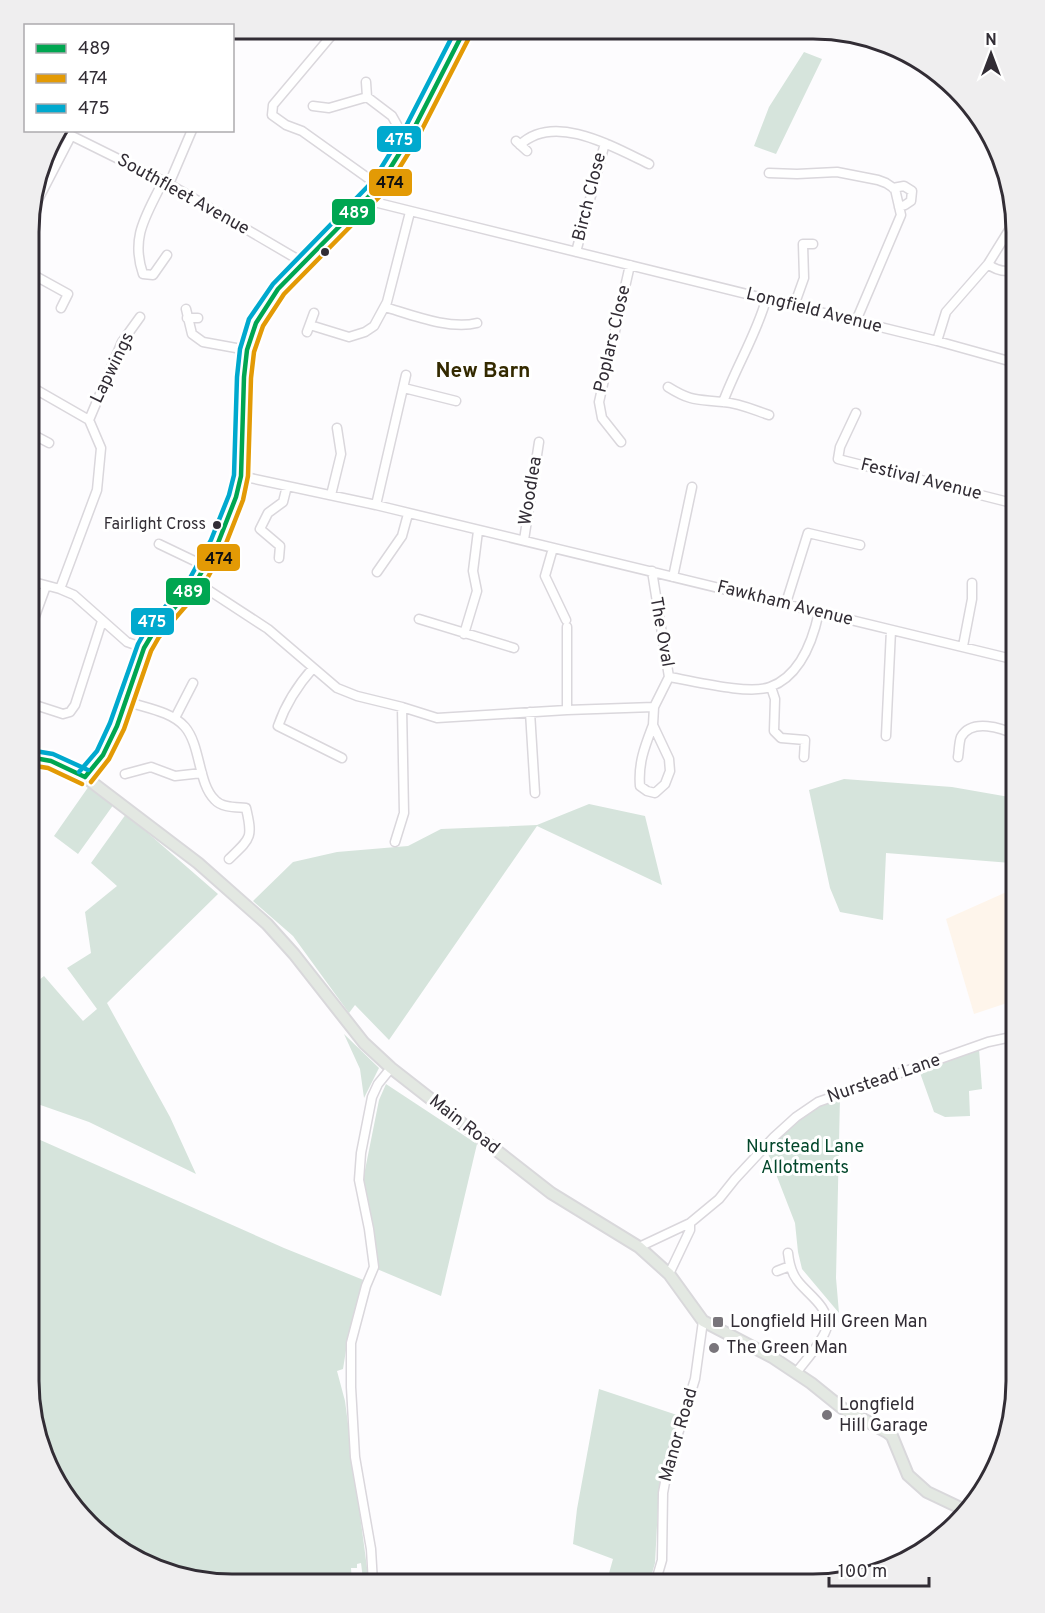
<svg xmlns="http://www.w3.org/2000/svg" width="1045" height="1613" viewBox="0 0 1045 1613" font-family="Overpass,sans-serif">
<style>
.industrial{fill:#fef5eb}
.green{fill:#d6e4dc}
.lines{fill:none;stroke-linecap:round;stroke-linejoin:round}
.minor-casing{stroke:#dad7dc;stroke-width:11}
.major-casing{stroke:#d9d8db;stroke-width:14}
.minor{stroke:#fff;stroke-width:8}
.major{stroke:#e3e8e2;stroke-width:10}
.bus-1-casing{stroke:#fff;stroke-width:9}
.bus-2-casing{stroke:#fff;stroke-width:9}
.bus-3-casing{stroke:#fff;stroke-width:9}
.bus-1{stroke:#00a651;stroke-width:4.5}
.bus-2{stroke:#e39a05;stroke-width:4.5}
.bus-3{stroke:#00a9ce;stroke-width:4.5}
.bus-dot{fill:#322d35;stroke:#fff;stroke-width:2}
.poi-dot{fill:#79757b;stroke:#fff;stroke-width:2}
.labels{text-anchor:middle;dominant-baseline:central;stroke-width:6;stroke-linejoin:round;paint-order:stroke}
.bus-label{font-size:16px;fill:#322d35;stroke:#fff;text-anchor:end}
.street-label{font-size:18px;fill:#322d35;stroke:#fff}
.park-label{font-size:18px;fill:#03472b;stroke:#fff}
.poi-label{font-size:18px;fill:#322d35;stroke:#fff;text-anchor:start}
.quarter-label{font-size:21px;font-weight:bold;fill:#342a00;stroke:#fff}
.rim{fill:none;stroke:#322d35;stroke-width:3}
.line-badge{stroke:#fff;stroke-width:2}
.badge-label{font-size:16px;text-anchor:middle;font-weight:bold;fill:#fff}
.pale-badge-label{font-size:16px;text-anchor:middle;font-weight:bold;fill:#111}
</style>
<rect width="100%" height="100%" fill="#fdfcfe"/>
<!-- industrial -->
<path class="industrial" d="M1011,890L1016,907V1000L974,1014L946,919Z"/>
<!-- green -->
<path class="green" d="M804,52L822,59L776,154L754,146L769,107Z
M844,779L952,787L1015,798L1011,863L886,853L883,920L840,912L830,888L809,790Z
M89,786L114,804L78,854L54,836Z
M589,804L645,816L662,885L537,826L389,1040L355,1005L349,1013L293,936L253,901L293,862L337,852L408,846L441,829L537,825Z
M126,814L218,894L107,1003L170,1117L196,1174L89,1122L29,1101V988L44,976L83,1021L97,1009L67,968L91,953L85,912L117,886L91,863Z
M344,1034L379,1068L364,1098L360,1069Z
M979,1049L982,1089L969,1091L970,1116L945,1117L934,1112L919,1070Z
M386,1084L477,1144L441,1296L377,1269L363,1180L379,1100Z
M840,1097L836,1278L839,1313L802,1269L798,1252L795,1223L767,1151C786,1127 811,1109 840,1097Z
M29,1135L284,1248L366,1281L348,1338L343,1369L337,1371L345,1401L369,1583H357L363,1579L361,1563L357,1564V1568H351L352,1583H206L109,1543L44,1459L29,1381Z
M599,1389L680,1416L676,1421L659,1488L655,1563L649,1584H606L613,1559L573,1544L577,1509Z"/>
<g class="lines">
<defs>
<path id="minor" d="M337,29L273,105L272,115L286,125L302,131L379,186
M366,82L367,97L392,116L401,132L409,138
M313,106L329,108L367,97
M60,130L169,184L304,263
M516,141L527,151
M520,145C554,112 614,147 649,164
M769,173L797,174L837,172L878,180L886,183L895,189L901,215L856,321
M163,181C147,215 130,236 143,274L153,275L167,255
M169,184L192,130
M893,188L904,186L912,191L911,201L905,205L899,207
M366,200L937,341L1016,363
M30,215L71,136
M576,252L605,143
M988,264C994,269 999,271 1007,271L1015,265
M30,273L68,294L61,308
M794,306L804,278L803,244H813
M385,307C412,315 450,330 477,323
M186,309L192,334L203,342L247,350
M187,318H198
M310,325L349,337L365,332L374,326L387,302L410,212
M307,332L314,313
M937,341L946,312L988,264L1014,222
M668,387C692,402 697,399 723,402C739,403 754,410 769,415
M404,388L456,401
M30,389H35L89,420
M723,402C736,367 756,335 766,300
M856,413L840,447L838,459L1016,504
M89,420L122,342L140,317
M30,433L49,443
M621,442L602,418L599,402L630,265
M241,476L376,505L1016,660
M331,495L341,454L337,428
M376,505L406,375
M524,540L539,442
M159,544L205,566
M553,548L545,576L566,620
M279,558L280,546L260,529L268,513L283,502L287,486
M652,571L669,677L654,707L653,725L669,759L670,771L665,784L655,793L647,791L640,786C638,763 645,746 653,725
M377,572L402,536L408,514
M673,577L692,487
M30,581L60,589L74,595L127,642L144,648
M196,582L268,629L337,688L357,696L402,707L437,718L567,710L654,707
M60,589L97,490L101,448L89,420
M786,603L808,533L860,545
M419,619L514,648
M567,627V710
M30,630L46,586
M464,634L477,591L473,571L478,531
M963,646L972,599V583
M313,668C297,686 286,703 278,726L342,758
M669,677C694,681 748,695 770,687C800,676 813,640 819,612
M771,687L775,699L774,731L781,738L805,740L804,757
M125,701C145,708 171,711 185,727C201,746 198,784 215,800C222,808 237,807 246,808C253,838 251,838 229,859
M29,703L63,714L70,712L75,705L102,621
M530,712L535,793
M175,718L193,683
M886,736L891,630
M958,757C959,751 959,742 961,737C972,718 1002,728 1016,735
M125,774L151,767L175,776L202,773
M85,777L103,755L117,726L144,648L153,633L196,582L218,543L236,497L241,476L244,377L247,350L256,323L278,289L379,186L409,138L465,29
M395,842L404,813L402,707
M1016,855V831
M639,1247L690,1223
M788,1253C789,1263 791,1272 797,1280C807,1294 829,1306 827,1326C825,1339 805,1361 796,1373
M777,1271L790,1266
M669,1274L690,1230V1223L719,1199L735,1179L774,1137L796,1117L818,1102L988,1042L1016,1036
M373,1583L371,1549L355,1457L351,1387V1343L366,1286L374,1267L369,1229L359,1180L361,1153L372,1097L378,1084L391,1068
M655,1584L662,1560L663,1493L668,1466L695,1379L703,1321"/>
<path id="major" d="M29,757H39L59,764L85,777L198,863L267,924L294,954L364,1043L391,1068L551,1193L639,1247L669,1274L703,1321L772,1357L811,1383L842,1408L887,1432L892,1436L908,1475L927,1492L967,1511"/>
</defs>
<!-- minor casing -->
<use href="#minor" class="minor-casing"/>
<!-- major casing -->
<use href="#major" class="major-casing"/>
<!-- minor -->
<use href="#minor" class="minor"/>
<!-- major -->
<use href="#major" class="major"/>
<defs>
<path id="bus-1" d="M29,757L51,761L85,777
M85,777L103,755L117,726L144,648L153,633L196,582L218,543L236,497L241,476L244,377L247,350L256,323L278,289L379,186L409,138L465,29"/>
<path id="bus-2" d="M29,765L48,768L82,784
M91,782L109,759L124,729L151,651L159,637L203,586L225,546L243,500L248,476L251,378L254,352L263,326L284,294L385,191L416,141L472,32"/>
<path id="bus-3" d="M29,750L53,754L88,770
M79,772L97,751L110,723L138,644L147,628L190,578L211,540L229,495L234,475L237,377L240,349L249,319L273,284L373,181L402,134L456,29"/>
</defs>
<!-- bus-1 casing -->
<use href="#bus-1" class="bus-1-casing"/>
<!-- bus-2 casing -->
<use href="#bus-2" class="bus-2-casing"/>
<!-- bus-3 casing -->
<use href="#bus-3" class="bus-3-casing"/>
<!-- bus-1 -->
<use href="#bus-1" class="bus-1"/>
<!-- bus-2 -->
<use href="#bus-2" class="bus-2"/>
<!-- bus-3 -->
<use href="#bus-3" class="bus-3"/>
</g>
<!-- markers -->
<g class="bus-dot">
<circle cx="325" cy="252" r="5"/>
<circle cx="217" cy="525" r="5"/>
</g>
<g class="poi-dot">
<rect x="712" y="1316" width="12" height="12" rx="3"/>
<circle cx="714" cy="1348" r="6"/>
<circle cx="827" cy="1415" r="6"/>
</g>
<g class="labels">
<!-- bus labels -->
<g class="bus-label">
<text x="206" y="525">Fairlight Cross</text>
</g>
<!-- street labels -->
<g class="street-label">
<text transform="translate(183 195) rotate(29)">Southfleet Avenue</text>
<text transform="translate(590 197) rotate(-76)">Birch Close</text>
<text transform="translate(814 311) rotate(14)">Longfield Avenue</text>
<text transform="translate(613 339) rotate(-77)">Poplars Close</text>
<text transform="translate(113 368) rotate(-64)">Lapwings</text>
<text transform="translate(921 480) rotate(14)">Festival Avenue</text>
<text transform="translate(531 491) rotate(-81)">Woodlea</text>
<text transform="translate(785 604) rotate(14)">Fawkham Avenue</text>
<text transform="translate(661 632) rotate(80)">The Oval</text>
<text transform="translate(884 1079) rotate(-19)">Nurstead Lane</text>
<text transform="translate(464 1125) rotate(38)">Main Road</text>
<text transform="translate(679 1435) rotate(-74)">Manor Road</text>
</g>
<!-- park labels -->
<g class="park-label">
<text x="805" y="1147">Nurstead Lane<tspan x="805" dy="21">Allotments</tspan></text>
</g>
<!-- poi labels -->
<g class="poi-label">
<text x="730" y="1322">Longfield Hill Green Man</text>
<text x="726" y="1348">The Green Man</text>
<text x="839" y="1405">Longfield<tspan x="839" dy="21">Hill Garage</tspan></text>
</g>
<!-- quarter labels -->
<g class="quarter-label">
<text x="483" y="371">New Barn</text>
</g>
</g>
<!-- crop -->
<path d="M0 0H1045V1613H0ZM232 39H813A193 193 0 0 1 1006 232V1381A193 193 0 0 1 813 1574H232A193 193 0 0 1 39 1381V232A193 193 0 0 1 232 39Z" fill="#efeeef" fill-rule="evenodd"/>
<path class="rim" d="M232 39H813A193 193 0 0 1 1006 232V1381A193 193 0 0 1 813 1574H232A193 193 0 0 1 39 1381V232A193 193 0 0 1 232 39Z"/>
<g class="line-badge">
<rect x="376" y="125" width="46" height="28" rx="6" fill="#00a9ce"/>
<rect x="368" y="168" width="45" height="29" rx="6" fill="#e39a05"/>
<rect x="331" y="198" width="45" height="28" rx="6" fill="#00a651"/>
<rect x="196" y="543" width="45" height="29" rx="6" fill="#e39a05"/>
<rect x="165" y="577" width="46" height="29" rx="6" fill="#00a651"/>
<rect x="130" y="607" width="45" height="29" rx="6" fill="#00a9ce"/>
</g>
<g class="badge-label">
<text x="399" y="145">475</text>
<text x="354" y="218">489</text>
<text x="188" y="597">489</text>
<text x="152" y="627">475</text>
</g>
<g class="pale-badge-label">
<text x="390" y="188">474</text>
<text x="219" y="564">474</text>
</g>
<!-- legend -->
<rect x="24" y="24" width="210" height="108" fill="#ffffff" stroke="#adabae" stroke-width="1.5"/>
<rect x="36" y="44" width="30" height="9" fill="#00a651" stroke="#adabae" stroke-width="1.5"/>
<text x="78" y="54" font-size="18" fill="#322d35">489</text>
<rect x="36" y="74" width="30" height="9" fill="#e39a05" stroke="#adabae" stroke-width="1.5"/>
<text x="78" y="84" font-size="18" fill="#322d35">474</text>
<rect x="36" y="104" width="30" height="9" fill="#00a9ce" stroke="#adabae" stroke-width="1.5"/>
<text x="78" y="114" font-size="18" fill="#322d35">475</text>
<!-- north arrow -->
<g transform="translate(991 54)" stroke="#ffffff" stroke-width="4.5" paint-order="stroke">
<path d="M0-4.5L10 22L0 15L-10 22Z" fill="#322d35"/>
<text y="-9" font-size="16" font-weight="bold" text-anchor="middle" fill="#322d35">N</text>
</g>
<!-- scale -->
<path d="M829 1577v9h100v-9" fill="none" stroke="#322d35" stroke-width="3"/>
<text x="838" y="1577" font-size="18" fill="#322d35" stroke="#ffffff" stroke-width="4.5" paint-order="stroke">100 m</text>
</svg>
